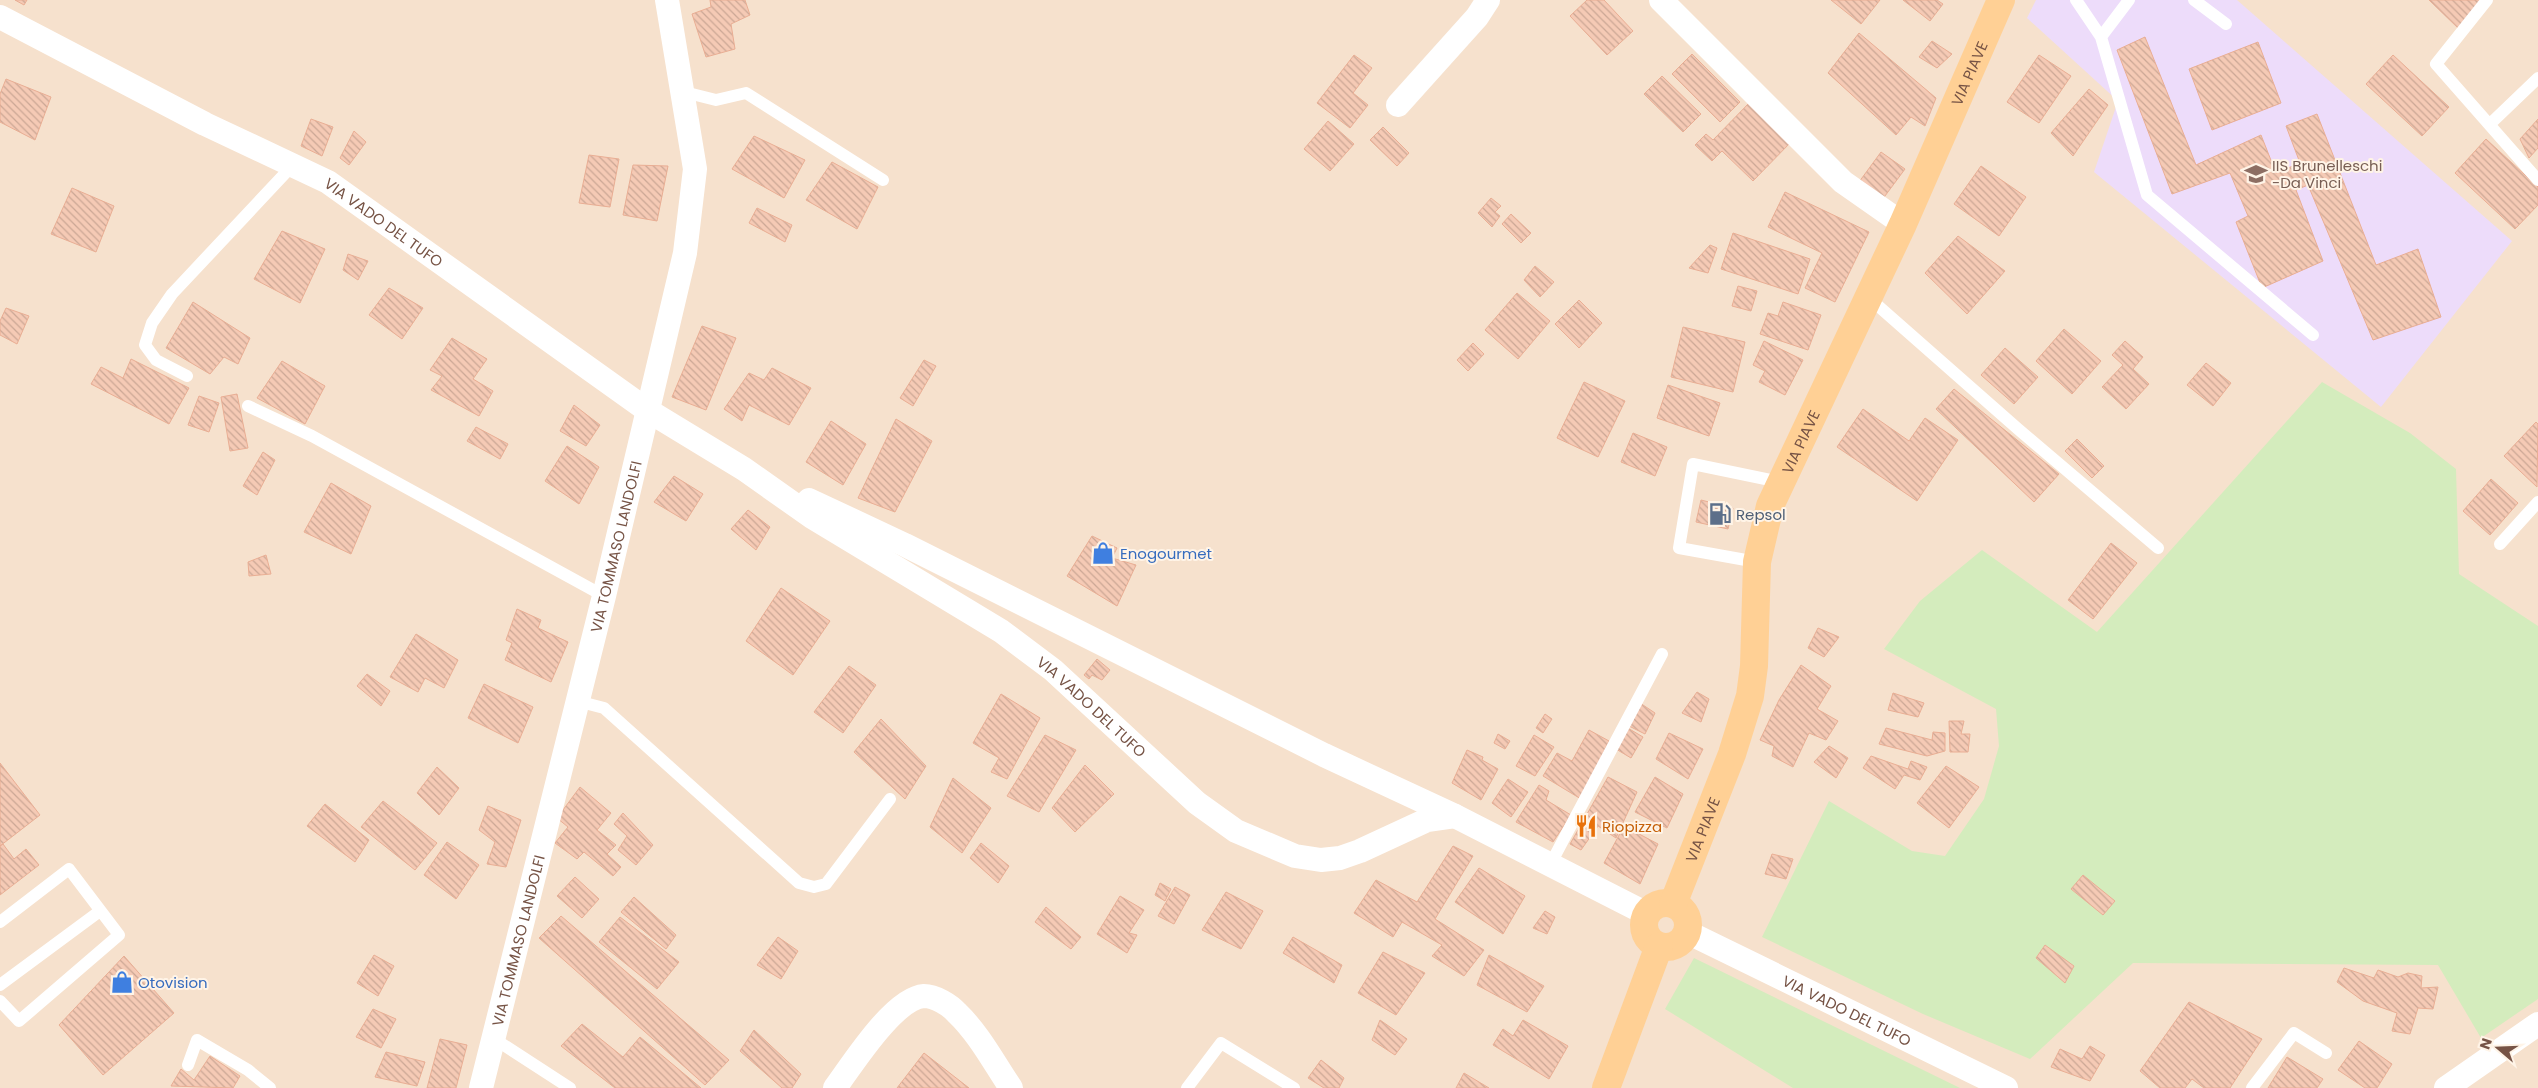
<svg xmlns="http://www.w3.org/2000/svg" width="2538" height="1088" viewBox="0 0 2538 1088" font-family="Poppins,sans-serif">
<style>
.residential{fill:#f6e1cd}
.education{fill:#eddcfa}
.green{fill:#d4ecbd}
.building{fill:url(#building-back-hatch);stroke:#e9ae94}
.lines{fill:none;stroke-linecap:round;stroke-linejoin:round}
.service{stroke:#fff;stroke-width:12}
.minor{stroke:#fff;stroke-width:24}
.primary{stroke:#ffd095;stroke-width:28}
.labels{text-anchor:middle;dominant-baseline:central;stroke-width:4;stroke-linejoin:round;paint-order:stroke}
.street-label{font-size:15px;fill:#765345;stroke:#fff4e7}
.education-label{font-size:15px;fill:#785e54;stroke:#fff4e7;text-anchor:start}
.service-label{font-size:15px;fill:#4e5e75;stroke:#fff4e7;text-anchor:start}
.shop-label{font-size:15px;fill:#366cbe;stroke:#fff4e7;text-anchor:start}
.food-label{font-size:15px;fill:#c56008;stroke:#fff4e7;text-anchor:start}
</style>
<defs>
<pattern id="building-back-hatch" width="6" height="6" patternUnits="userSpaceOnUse" patternTransform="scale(1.25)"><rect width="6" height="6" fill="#f5cab5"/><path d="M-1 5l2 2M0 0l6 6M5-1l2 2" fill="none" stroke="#cba795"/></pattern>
</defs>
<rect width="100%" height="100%" fill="#fef0df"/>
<!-- residential -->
<path class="residential" d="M0,0H2538V1088H0Z"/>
<!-- education -->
<path class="education" d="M2036,0H2237L2512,241L2381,407L2094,172L2118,101L2027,18Z"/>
<!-- green -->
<path class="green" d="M2322,382L2410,433L2456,469L2459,574L2538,626V999L2481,1038L2438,965L2133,963L2030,1059L1923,1014L1762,937L1829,801L1912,851L1945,856L1984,799L1999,746L1996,709L1884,649L1920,601L1982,550L2097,632Z
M1694,958L1960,1088H1793L1665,1009Z"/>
<!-- building -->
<path class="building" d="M15,0H27L24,5Z
M710,0H745L750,15L731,24L735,49L706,57L692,14L711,7Z
M1587,0H1604L1633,31L1607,55L1570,16Z
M1831,0H1880L1861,24Z
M1903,0H1937L1943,4L1930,21Z
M2429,0H2482L2459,29Z
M1859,33L1936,98L1925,126L1911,117L1896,135L1828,73Z
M2145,37L2196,165L2261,135L2276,173L2300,163L2286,126L2317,114L2376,265L2418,249L2441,317L2373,340L2308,185L2296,190L2323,261L2262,288L2236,222L2248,216L2230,173L2172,194L2117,50Z
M1932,41L1952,54L1937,68L1919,57Z
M2258,42L2281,103L2212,130L2189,69Z
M1692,54L1740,102L1720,122L1672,74Z
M1354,55L1372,68L1353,93L1368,105L1350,128L1317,103Z
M2039,55L2071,76L2039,123L2007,102Z
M2393,55L2449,107L2422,136L2366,84Z
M1662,76L1701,114L1683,132L1644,94Z
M6,79L51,97L35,140L0,122V94Z
M2089,89L2108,105L2073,156L2051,133Z
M1750,102L1791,142L1753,181L1722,151L1712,161L1695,145L1706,134L1713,140Z
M311,119L333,127L322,156L301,146Z
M2538,119V148L2529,158L2520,139Z
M1328,121L1354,144L1330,171L1304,149Z
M1383,127L1409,153L1397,166L1370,140Z
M354,131L366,142L349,165L340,158Z
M754,136L805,160L784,198L732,169Z
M2486,139L2538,187V205L2515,229L2455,173Z
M1881,152L1905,169L1882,200L1859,182Z
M589,155L619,159L610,207L579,203Z
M832,162L878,187L857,229L806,200Z
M633,165L668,166L657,221L623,215Z
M1981,166L2026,197L1999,236L1954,204Z
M72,188L114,206L96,252L51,234Z
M1785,192L1869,232L1835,302L1805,288L1822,253L1768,227Z
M1491,198L1501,206L1495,212L1500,216L1492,227L1478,213Z
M757,208L792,225L785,242L749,223Z
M1511,214L1531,233L1521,243L1502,224Z
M282,231L325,249L300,303L254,279Z
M1733,233L1810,259L1798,294L1721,269Z
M1958,236L2005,271L1967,314L1925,273Z
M1710,245L1717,248L1708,273L1689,268Z
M348,254L368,261L358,280L343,270Z
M1535,266L1554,282L1540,297L1524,280Z
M1738,286L1757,291L1751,311L1732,306Z
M389,288L423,308L402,339L369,315Z
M1517,293L1550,321L1518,359L1485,330Z
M1579,300L1602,323L1579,348L1555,324Z
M193,302L250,338L238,364L224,357L210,374L166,348Z
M1783,302L1821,315L1808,350L1760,334L1768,313L1778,316Z
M6,308L29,316L17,344L0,335V321Z
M702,326L736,338L706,410L672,397Z
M1683,327L1745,342L1733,392L1671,377Z
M2064,329L2101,361L2072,394L2036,361Z
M452,338L487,359L473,379L493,391L479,416L431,390L442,376L430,370Z
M1764,341L1803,360L1785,395L1759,382L1765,371L1753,365Z
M2125,341L2143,357L2133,369L2149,384L2126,409L2102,387L2123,365L2112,355Z
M1473,343L1484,354L1468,371L1457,360Z
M2005,348L2038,377L2014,404L1981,375Z
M131,359L189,388L169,424L91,384L101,367L123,378Z
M924,360L936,366L913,406L900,398Z
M282,361L325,386L305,424L257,398Z
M2206,363L2231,383L2213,406L2187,385Z
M772,368L811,388L789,425L749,405L742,421L724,409L749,373L764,380Z
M1584,382L1625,401L1598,457L1557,438Z
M1668,385L1720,403L1709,436L1657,418Z
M1954,389L2059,474L2034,502L1936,409Z
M237,394L248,448L230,451L221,397Z
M199,396L219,403L209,432L188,425Z
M574,405L600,425L586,446L560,431Z
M1863,409L1909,441L1925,418L1958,440L1917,501L1837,447Z
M896,419L932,441L895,512L858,498Z
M831,421L866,444L843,485L806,462Z
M2536,422L2538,424L2537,487L2504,456Z
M476,427L508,444L500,459L467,441Z
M1633,433L1667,447L1655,476L1621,462Z
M2077,439L2104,466L2092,478L2065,451Z
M567,446L599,467L579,504L545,481Z
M263,452L275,460L257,495L243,486Z
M674,476L703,494L686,521L654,502Z
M2491,479L2518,503L2490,535L2463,511Z
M331,483L371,506L351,554L304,532Z
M1701,500L1733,508L1728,529L1696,522Z
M748,510L770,527L756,550L731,529Z
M1092,536L1117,548L1112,558L1136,565L1117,606L1067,576Z
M2111,543L2137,563L2093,619L2068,600Z
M266,555L271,574L249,576L248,562Z
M781,588L830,621L793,675L746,641Z
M517,609L541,620L538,628L568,642L551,682L505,660L512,643L506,640Z
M1818,628L1839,637L1824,657L1808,648Z
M416,634L458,660L444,688L425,678L418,692L390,677Z
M1097,659L1110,670L1102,680L1092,675L1089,679L1084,675Z
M1801,665L1831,686L1817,709L1838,721L1826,740L1809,733L1793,767L1772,756L1774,746L1760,740L1779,700Z
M849,666L876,685L843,733L814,712Z
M367,674L390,691L381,706L357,686Z
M484,684L533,707L518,743L468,718Z
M1697,692L1709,699L1701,722L1682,713Z
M1893,693L1924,703L1918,717L1888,710Z
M1001,694L1040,718L1007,779L991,772L999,758L973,743Z
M1640,703L1655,713L1645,734L1625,724Z
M1545,714L1552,719L1543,733L1536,728Z
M881,719L926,766L905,799L854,752Z
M1949,721H1964L1961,734H1970L1968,752H1950Z
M1626,727L1643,737L1631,758L1616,749Z
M1886,728L1932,740L1933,732L1945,733V751L1927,756L1879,744Z
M1589,730L1609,741L1581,799L1543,776L1557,753L1572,761Z
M1669,733L1703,749L1688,779L1656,759Z
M1498,734L1510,741L1505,749L1494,743Z
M1045,735L1076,750L1039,812L1007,796Z
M1534,735L1554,747L1535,776L1516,766Z
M1829,746L1848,758L1836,778L1814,762Z
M1467,750L1483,757L1482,760L1498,769L1481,800L1452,783Z
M1871,756L1908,769L1911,761L1927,767L1920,780L1904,775L1895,789L1863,768Z
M0,763L40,815L0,846Z
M1085,765L1114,794L1075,832L1052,808Z
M1946,766L1979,787L1949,828L1917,803Z
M437,767L459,788L439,815L417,793Z
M1608,777L1637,792L1616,838L1598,826L1581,850L1570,844Z
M1655,777L1683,794L1667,828L1635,812Z
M953,778L991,808L962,853L930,827Z
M1508,779L1528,792L1511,817L1492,803Z
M1539,785L1549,791L1546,800L1571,815L1553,842L1516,822Z
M580,787L611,813L597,830L616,845L607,854L621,867L613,876L584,852L577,859L555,843L568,827L557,818Z
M383,801L437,843L415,870L361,827Z
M325,804L369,840L355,862L307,826Z
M488,806L521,820L506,867L487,864L495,842L479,830Z
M623,813L653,845L636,865L618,850L627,836L614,824Z
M1624,826L1658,844L1640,884L1604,863Z
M447,842L479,865L456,899L424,875Z
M981,843L1009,866L998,883L970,858Z
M3,844L14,859L26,849L39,865L0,895V846Z
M1453,846L1473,856L1435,919L1484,950L1464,976L1432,956L1442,945L1402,922L1393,937L1354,913L1376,880L1417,902Z
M1772,854L1793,859L1786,879L1765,874Z
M1479,868L1525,896L1503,934L1455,902Z
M2083,875L2115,901L2103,915L2071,889Z
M575,877L599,899L582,918L557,896Z
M1160,883L1171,889L1165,901L1155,895Z
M1175,887L1190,895L1174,924L1158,916Z
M1226,892L1263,911L1241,949L1202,930Z
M1120,896L1144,910L1129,933L1137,935L1127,953L1097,934Z
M634,897L676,935L666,949L621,912Z
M1046,907L1081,937L1071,949L1035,922Z
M1545,911L1555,917L1547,934L1533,928Z
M561,916L729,1060L705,1085L539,938Z
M620,917L679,962L657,989L599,942Z
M778,937L798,951L781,979L757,965Z
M1293,937L1342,965L1334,983L1283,953Z
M2045,945L2074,966L2065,983L2036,958Z
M1383,952L1425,973L1396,1015L1358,993Z
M374,955L394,966L378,996L357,983Z
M1489,955L1544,986L1527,1012L1477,985Z
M124,956L174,1013L103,1075L59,1025Z
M2344,968L2374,978L2378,970L2398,977L2408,973L2422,976L2421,988L2438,987L2433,1009L2418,1008L2410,1034L2392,1031L2397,1013L2363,1001L2337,982Z
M2189,1002L2262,1039L2230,1088H2204L2192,1079L2185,1088H2160L2140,1071Z
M373,1009L396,1019L381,1048L356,1037Z
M1380,1020L1407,1039L1395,1055L1372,1040Z
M1523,1020L1568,1046L1549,1079L1493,1045L1503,1029L1513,1036Z
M582,1024L623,1057L640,1037L701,1088H615L561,1046Z
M754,1030L801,1074L792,1088H782L740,1051Z
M440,1039L467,1045L456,1088H427Z
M2359,1041L2392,1064L2377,1088H2365L2338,1070Z
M2090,1046L2105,1055L2090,1081L2051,1067L2060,1049L2082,1059Z
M386,1052L425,1062L417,1086L375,1077Z
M924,1053L969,1088H897Z
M210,1056L240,1076L233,1088L171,1086L181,1069L194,1080Z
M2287,1057L2323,1079L2317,1088H2268Z
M1321,1060L1344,1078L1339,1088H1324L1308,1078Z
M1464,1073L1489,1088H1456Z"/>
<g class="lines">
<!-- service -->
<path class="service" d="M2076,0L2101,37L2129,0
M2194,0L2226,24
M2487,0L2436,64L2538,180
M2101,37L2147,195L2313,335
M684,92L716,100L746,93L883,180
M2490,124L2538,78
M1868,297L2018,429L2158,548
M187,376L156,360L145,345L152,323L172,294L293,165
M248,406L312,436L604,596
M2500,544L2538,502
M1757,562L1679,548L1693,464L1780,482
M577,701L604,708L799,883L814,887L826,884L890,799
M1550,865L1662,654
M0,922L69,869L119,935L19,1021L0,1001
M0,985L100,911
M493,1038L570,1088
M188,1065L197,1040L248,1070L270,1088
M1187,1088L1221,1043L1294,1088
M2252,1088L2294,1033L2326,1053"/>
<!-- minor -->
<g class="minor">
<path d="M1661,0L1843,182L1903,224"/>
<path id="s1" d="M0,17L205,124L328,182L647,410L744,469L812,517L1001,631L1053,670L1197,803L1236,831L1295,856L1321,860L1340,858L1360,851L1427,820L1455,816"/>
<path d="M1398,105L1477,17L1488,0"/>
<path d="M809,500L905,545L1324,755L1455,816L1647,914"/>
<path id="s2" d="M1687,932L2006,1088"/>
<path id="s3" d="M481,1088L604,596L685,253L695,169L667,0"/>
<path d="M835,1088C852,1065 894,998 924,996C935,996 950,1005 957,1013C979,1034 994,1063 1011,1088"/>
<path d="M2446,1088L2538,1024"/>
</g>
<!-- primary -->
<g class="primary">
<circle cx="1666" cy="925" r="22"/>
<path id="s4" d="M1673,904L1732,754L1750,696L1754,666L1757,562L1770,506L1903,224L2001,0"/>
<path d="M1606,1088L1659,946"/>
</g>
</g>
<!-- icons -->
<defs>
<symbol id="school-bare" viewBox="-9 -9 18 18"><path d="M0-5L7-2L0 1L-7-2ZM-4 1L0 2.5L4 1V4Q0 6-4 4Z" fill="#8d6e63" stroke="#fff4e7" stroke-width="2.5" paint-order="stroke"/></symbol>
<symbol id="fuel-bare" viewBox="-9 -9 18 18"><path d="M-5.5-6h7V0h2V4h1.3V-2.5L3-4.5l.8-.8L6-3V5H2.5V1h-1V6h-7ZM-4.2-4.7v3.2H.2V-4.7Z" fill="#5c6f8a" stroke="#fff4e7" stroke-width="2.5" paint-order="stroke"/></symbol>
<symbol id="shop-bare" viewBox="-9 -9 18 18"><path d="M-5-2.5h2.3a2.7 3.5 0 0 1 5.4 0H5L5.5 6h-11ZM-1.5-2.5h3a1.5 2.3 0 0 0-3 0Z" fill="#3f7fe0" stroke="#fff4e7" stroke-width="2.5" paint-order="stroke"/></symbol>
<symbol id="restaurant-bare" viewBox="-9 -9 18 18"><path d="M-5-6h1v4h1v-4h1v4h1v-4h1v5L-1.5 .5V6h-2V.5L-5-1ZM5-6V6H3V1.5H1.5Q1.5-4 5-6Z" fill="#e8710a" stroke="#fff4e7" stroke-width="2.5" paint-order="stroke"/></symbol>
</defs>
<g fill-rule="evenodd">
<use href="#school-bare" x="2240" y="158" width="32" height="32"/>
<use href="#fuel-bare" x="1704" y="498" width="32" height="32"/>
<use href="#shop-bare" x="1087" y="537" width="32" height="32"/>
<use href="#restaurant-bare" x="1570" y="810" width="32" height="32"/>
<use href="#shop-bare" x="106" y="966" width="32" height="32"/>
</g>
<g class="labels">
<!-- street labels -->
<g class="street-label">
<text stroke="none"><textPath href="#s4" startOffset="890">VIA PIAVE</textPath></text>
<text stroke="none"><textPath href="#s1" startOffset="436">VIA VADO DEL TUFO</textPath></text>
<text stroke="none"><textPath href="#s4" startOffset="485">VIA PIAVE</textPath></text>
<text stroke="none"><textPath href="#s3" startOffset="558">VIA TOMMASO LANDOLFI</textPath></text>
<text stroke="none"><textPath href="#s1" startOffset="1295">VIA VADO DEL TUFO</textPath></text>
<text stroke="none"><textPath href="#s4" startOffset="80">VIA PIAVE</textPath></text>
<text stroke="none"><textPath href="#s3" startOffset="152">VIA TOMMASO LANDOLFI</textPath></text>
<text stroke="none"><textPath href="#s2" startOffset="178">VIA VADO DEL TUFO</textPath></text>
</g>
<!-- education labels -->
<g class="education-label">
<text x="2272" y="165">IIS Brunelleschi<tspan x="2272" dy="17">-Da Vinci</tspan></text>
</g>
<!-- service labels -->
<g class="service-label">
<text x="1736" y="514">Repsol</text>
</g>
<!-- shop labels -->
<g class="shop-label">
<text x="1120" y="553">Enogourmet</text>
<text x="138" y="982">Otovision</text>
</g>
<!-- food labels -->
<g class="food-label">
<text x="1602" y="826">Riopizza</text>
</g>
</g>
<!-- north arrow -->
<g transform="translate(2498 1048) rotate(289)" stroke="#fff4e7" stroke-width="4" paint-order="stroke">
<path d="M0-4L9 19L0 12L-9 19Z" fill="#765345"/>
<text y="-8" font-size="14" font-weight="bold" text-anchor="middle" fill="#765345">N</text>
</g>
</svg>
